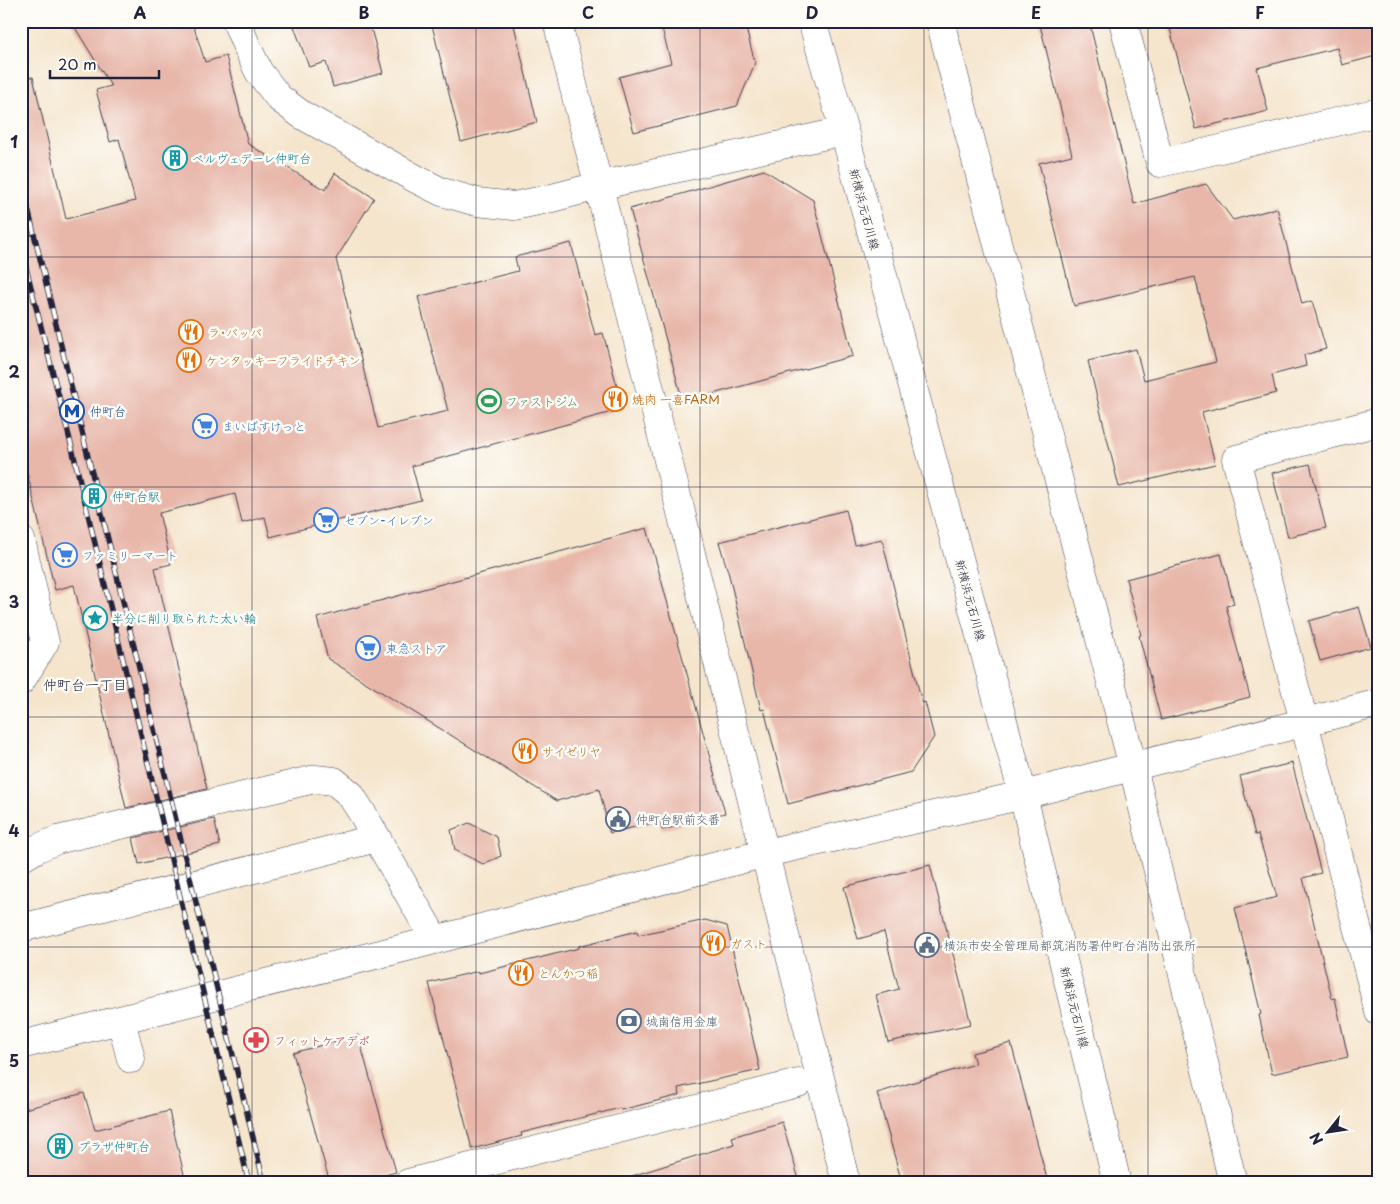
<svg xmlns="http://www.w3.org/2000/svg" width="1400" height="1204" viewBox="0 0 1400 1204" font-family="'Playpen Sans','Klee One',sans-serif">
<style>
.building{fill:#e8b7aa}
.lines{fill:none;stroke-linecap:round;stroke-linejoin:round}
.minor-casing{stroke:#423f51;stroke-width:29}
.minor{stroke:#fff;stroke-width:28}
.rail-casing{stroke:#22223b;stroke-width:5.5}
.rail{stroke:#fdfcf7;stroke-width:4;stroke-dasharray:11;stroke-linecap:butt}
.grid{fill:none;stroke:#22223b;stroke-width:1;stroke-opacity:0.55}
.labels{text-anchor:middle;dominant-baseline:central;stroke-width:5;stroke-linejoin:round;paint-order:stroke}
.culture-label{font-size:12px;fill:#0d838f;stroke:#fdfcf7;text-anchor:start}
.street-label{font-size:12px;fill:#22223b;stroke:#fdfcf7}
.food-label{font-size:12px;fill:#c56008;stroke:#fdfcf7;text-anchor:start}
.leisure-label{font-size:12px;fill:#27864d;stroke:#fdfcf7;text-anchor:start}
.transit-label{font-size:12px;fill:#164399;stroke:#fdfcf7;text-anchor:start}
.shop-label{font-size:12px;fill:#366cbe;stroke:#fdfcf7;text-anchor:start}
.service-label{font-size:12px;fill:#4e5e75;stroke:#fdfcf7;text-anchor:start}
.health-label{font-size:12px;fill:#be3a42;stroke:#fdfcf7;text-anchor:start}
.neighbourhood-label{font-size:14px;fill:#22223b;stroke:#fdfcf7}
.neatline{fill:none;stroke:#22223b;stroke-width:2}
.grid-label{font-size:16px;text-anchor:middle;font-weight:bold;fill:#22223b}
</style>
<rect width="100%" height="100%" fill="#fdfcf7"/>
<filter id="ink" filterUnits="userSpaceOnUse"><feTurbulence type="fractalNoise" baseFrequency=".02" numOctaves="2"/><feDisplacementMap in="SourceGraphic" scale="10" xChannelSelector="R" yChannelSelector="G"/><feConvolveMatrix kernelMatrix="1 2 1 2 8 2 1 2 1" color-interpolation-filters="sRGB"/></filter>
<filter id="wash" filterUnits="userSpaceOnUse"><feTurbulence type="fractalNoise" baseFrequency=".0096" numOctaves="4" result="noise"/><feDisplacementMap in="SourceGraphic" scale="20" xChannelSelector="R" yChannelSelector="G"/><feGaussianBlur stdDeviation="1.12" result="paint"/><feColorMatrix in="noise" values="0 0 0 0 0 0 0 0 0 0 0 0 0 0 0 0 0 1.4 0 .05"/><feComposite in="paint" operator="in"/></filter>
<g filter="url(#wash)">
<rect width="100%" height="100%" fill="#f5e5cd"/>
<g id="blocks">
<!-- building -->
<path class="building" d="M71,21H192L205,62L226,56L248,144L325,190L335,173L374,198L336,259L378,428L448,411L418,297L518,271L515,257L571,243L595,335L603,333L623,409L412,466L421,500L270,537L265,517L242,523L235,494L159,513L171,564L155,568L207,789L126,808L74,585L55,590L21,447V78L33,77L66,219L135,201L119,139L110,142L96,90L111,86Z
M292,21H369L383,73L333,87L326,62L309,67Z
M431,21H513L537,122L461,142Z
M660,21H744L755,63L737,106L634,132L619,77L671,63Z
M1039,21H1089L1134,204L1206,184L1233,220L1277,208L1302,304L1312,301L1326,349L1304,355L1306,366L1272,375L1276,393L1202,412L1215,464L1119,487L1088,361L1136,349L1144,380L1216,362L1195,277L1074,306L1039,163L1072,155Z
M1168,21H1379V55L1342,65L1337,48L1257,68L1268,111L1196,129Z
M764,170L813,200L853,356L683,402L630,209Z
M1310,464L1326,528L1288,537L1272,473Z
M846,510L855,545L882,539L922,703L925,702L934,737L911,772L788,804L764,709L761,710L729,575L719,542Z
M647,528L725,813L662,830L660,821L610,833L599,789L557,801L328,659L317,618Z
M1221,554L1234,604L1226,606L1250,697L1161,720L1139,636L1141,635L1126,579Z
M1359,607L1371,647L1320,661L1309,621Z
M1292,763L1321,873L1303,878L1332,999L1335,998L1348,1057L1272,1074L1259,1015L1261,1014L1235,908L1277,897L1258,834L1255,835L1240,776Z
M214,819L220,845L139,864L133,838Z
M469,823L497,837L501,856L483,864L455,850L451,830Z
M930,865L971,1024L888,1042L876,995L899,989L884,932L858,939L844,887Z
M705,920L727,926L760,1070L678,1088L680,1095L621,1110L620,1108L521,1133L522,1136L472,1149L429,983L479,971V973L579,948V946L637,931L638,935Z
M358,1035L396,1172L356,1183H330L293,1053Z
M1011,1043L1048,1183H902L877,1093L975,1064L972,1053Z
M84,1093L95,1130L169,1111L186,1183H21V1110Z
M782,1122L800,1183H633L632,1176L734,1144L732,1137Z"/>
</g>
</g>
<g filter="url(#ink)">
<use href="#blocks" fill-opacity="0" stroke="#423f51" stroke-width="1"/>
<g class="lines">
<defs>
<path id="minor" d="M236,21L247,47L259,72L279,98L302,115L418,180L442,192L477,202L514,206L548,199L598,186L844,131
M557,21C596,177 636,332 675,488C734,719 790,951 846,1183
M812,21L844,131L1023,795L1117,1183
M940,21L1133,767L1233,1183
M1123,21L1160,163L1379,112
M1379,422L1236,459L1379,1012
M21,540L45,642L21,681
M21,858L38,848L57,840L315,779L334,781L350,794L364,816L435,940
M21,928L377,838
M121,1020L131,1059
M21,1045L435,940L766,853L1023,795L1379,703
M408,1183L798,1083"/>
</defs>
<!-- minor casing -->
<use href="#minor" class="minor-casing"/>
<!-- minor -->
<use href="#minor" class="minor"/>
<defs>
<path id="rail" d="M21,180L264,1183
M21,248L73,452L249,1183"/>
</defs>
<!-- rail casing -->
<use href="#rail" class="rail-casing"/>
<!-- rail -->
<use href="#rail" class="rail"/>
</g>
</g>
<!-- grid -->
<path class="grid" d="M252,21V1183M476,21V1183M700,21V1183M924,21V1183M1148,21V1183M21,257H1379M21,487H1379M21,717H1379M21,947H1379"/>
<!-- icons -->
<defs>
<symbol id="building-ring" viewBox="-11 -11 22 22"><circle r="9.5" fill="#fdfcf7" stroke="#0f9aa8" stroke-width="1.5"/><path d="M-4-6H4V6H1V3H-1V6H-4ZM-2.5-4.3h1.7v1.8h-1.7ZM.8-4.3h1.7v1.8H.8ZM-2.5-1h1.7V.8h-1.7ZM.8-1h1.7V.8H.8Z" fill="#0f9aa8"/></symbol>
<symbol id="restaurant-ring" viewBox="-11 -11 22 22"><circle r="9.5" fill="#fdfcf7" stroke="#e8710a" stroke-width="1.5"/><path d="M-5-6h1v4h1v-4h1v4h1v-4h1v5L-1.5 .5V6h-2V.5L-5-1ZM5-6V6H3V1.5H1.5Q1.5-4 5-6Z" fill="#e8710a"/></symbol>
<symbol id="stadium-ring" viewBox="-11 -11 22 22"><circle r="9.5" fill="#fdfcf7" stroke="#2e9e5b" stroke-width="1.5"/><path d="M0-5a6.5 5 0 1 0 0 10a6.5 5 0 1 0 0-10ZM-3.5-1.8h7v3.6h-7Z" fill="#2e9e5b"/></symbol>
<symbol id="metro-ring" viewBox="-11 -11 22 22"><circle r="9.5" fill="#fdfcf7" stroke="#1a4fb4" stroke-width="1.5"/><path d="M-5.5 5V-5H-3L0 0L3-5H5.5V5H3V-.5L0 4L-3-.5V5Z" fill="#1a4fb4"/></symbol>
<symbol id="supermarket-ring" viewBox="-11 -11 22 22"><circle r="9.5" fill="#fdfcf7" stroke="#3f7fe0" stroke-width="1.5"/><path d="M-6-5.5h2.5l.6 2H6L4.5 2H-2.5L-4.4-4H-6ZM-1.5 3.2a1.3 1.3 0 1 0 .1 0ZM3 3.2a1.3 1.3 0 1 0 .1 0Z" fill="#3f7fe0"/></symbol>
<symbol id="sight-ring" viewBox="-11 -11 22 22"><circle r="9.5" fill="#fdfcf7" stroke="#0f9aa8" stroke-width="1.5"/><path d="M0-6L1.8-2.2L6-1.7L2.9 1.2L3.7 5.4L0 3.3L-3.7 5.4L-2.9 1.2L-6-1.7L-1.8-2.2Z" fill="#0f9aa8"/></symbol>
<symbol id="civic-ring" viewBox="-11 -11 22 22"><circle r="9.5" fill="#fdfcf7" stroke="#5c6f8a" stroke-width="1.5"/><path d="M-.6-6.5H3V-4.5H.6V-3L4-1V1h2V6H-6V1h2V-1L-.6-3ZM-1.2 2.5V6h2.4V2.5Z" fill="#5c6f8a"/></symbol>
<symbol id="bank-ring" viewBox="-11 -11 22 22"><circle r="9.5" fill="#fdfcf7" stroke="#5c6f8a" stroke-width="1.5"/><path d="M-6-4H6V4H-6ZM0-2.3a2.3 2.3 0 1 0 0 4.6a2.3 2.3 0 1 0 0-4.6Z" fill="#5c6f8a"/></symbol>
<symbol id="pharmacy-ring" viewBox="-11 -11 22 22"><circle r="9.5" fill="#fdfcf7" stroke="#e0444e" stroke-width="1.5"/><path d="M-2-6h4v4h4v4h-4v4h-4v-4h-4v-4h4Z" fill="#e0444e"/></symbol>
</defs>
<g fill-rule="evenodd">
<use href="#building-ring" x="161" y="144" width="28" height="28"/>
<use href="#restaurant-ring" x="177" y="318" width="28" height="28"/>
<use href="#restaurant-ring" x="175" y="346" width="28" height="28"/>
<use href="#restaurant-ring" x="601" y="385" width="28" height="28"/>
<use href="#stadium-ring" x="475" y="387" width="28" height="28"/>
<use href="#metro-ring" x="58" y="397" width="28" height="28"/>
<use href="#supermarket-ring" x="191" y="412" width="28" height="28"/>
<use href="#building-ring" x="80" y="482" width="28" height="28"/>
<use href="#supermarket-ring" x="312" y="506" width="28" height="28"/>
<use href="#supermarket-ring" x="51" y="541" width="28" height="28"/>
<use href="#sight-ring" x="81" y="604" width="28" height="28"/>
<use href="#supermarket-ring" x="354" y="634" width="28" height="28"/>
<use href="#restaurant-ring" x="511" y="737" width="28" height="28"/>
<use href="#civic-ring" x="604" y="805" width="28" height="28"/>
<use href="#restaurant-ring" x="699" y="929" width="28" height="28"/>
<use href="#civic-ring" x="913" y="931" width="28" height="28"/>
<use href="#restaurant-ring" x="507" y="959" width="28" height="28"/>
<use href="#bank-ring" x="615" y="1007" width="28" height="28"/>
<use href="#pharmacy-ring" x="242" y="1026" width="28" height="28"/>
<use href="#building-ring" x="46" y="1132" width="28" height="28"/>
</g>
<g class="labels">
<!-- culture labels -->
<g class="culture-label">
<text x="192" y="158">ベルヴェデーレ仲町台</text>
<text x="112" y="496">仲町台駅</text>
<text x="112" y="618">半分に削り取られた太い輪</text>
<text x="78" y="1146">プラザ仲町台</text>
</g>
<!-- street labels -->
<g class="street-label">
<text transform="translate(865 209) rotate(75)">新横浜元石川線</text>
<text transform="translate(971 600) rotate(75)">新横浜元石川線</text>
<text transform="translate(1075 1007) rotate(76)">新横浜元石川線</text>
</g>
<!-- food labels -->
<g class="food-label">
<text x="208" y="332">ラ･パッパ</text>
<text x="206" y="360">ケンタッキーフライドチキン</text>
<text x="632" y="399">焼肉 一喜FARM</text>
<text x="542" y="751">サイゼリヤ</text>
<text x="730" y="943">ガスト</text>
<text x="538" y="973">とんかつ稲</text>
</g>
<!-- leisure labels -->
<g class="leisure-label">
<text x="506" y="401">ファストジム</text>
</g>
<!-- transit labels -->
<g class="transit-label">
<text x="90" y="411">仲町台</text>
</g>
<!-- shop labels -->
<g class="shop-label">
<text x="222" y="426">まいばすけっと</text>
<text x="344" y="520">セブン-イレブン</text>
<text x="82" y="555">ファミリーマート</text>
<text x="386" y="648">東急ストア</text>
</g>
<!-- service labels -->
<g class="service-label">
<text x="636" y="819">仲町台駅前交番</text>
<text x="944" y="945">横浜市安全管理局都筑消防署仲町台消防出張所</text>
<text x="646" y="1021">城南信用金庫</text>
</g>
<!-- health labels -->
<g class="health-label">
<text x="274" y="1040">フィットケアデポ</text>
</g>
<!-- neighbourhood labels -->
<g class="neighbourhood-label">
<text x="85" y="684">仲町台一丁目</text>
</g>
</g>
<!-- margin -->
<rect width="1400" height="1204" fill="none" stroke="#fdfcf7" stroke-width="55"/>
<!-- north arrow -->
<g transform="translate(1328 1132) rotate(240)" stroke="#fdfcf7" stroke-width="4" paint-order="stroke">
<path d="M0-4L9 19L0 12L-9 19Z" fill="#22223b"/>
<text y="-8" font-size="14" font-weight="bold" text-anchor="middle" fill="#22223b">N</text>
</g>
<!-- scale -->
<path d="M50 70v8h109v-8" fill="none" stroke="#22223b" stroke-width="2.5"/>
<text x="58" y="70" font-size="15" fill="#22223b" stroke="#fdfcf7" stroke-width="4" paint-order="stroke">20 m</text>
<rect x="28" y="28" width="1344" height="1148" class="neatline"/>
<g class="grid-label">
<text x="140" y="19">A</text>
<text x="364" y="19">B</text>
<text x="588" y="19">C</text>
<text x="812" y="19">D</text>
<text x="1036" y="19">E</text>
<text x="1260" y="19">F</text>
<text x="14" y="148">1</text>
<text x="14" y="378">2</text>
<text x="14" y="608">3</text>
<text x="14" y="837">4</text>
<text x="14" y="1067">5</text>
</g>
</svg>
